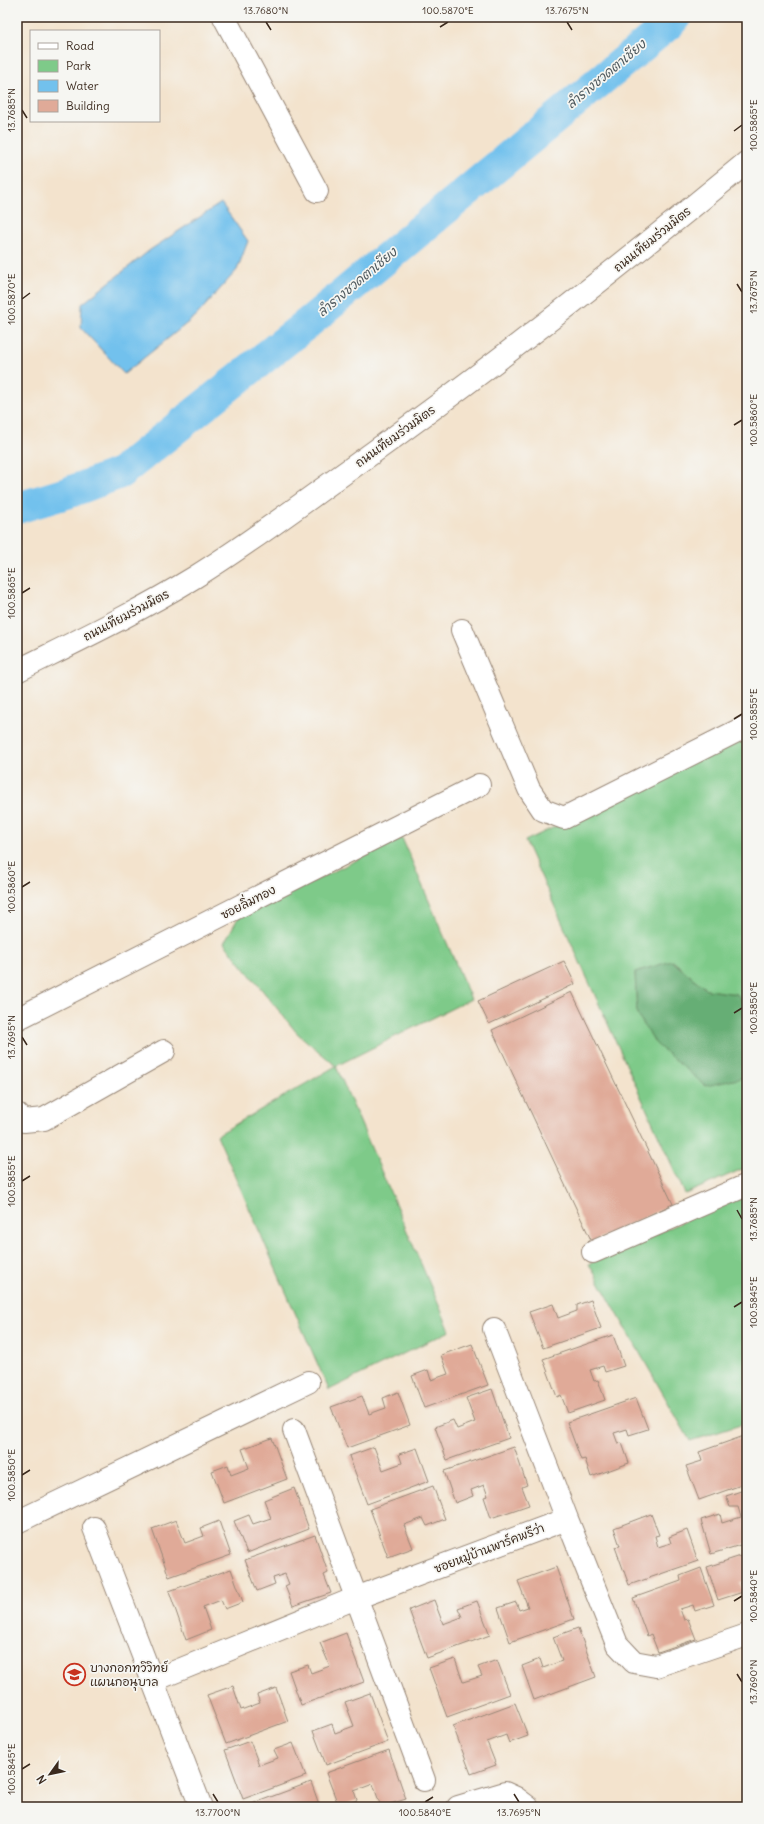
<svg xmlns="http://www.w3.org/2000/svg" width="764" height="1824" viewBox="0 0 764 1824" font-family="Delius,'Playpen Sans Thai',sans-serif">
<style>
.green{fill:#7eca89;stroke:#5c7a54}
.forest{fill:#66ae75;stroke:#506c4a}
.water{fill:#72c1ed;stroke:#567686}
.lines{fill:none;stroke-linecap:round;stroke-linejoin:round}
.canal{stroke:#72c1ed;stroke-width:32}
.building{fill:#e0aa98}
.minor-casing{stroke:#978676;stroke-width:24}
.minor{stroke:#fff;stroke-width:22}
.ticks{fill:none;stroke:#3b2a1e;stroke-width:1.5}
.labels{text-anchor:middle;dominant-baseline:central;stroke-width:3.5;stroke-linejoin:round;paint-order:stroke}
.street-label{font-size:12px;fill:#3b2a1e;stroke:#f6f6f2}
.poi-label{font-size:12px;fill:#3b2a1e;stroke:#f6f6f2;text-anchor:start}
.water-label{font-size:13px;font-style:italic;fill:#4c575c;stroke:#f6f6f2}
.neatline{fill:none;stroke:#3b2a1e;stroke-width:1.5}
.ticks-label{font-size:10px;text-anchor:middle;fill:#3b2a1e}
</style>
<rect width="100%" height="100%" fill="#f6f6f2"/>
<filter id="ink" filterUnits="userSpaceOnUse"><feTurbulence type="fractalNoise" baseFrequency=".025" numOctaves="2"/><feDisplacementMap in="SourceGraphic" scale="8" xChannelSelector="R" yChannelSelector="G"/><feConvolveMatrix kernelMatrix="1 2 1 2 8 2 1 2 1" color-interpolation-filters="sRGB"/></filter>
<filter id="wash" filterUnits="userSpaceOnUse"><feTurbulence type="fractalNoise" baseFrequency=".012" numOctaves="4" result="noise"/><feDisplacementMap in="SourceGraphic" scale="16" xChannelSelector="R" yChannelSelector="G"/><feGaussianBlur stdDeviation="0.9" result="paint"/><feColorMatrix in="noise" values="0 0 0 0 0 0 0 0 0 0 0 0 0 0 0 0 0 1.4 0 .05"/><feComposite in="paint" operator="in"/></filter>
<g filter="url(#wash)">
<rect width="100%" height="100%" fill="#f3e3cd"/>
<!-- green -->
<path class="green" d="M747,736V1008L737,994L707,990L673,961L635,972L637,1014L705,1085L747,1077V1167L685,1194L525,841Z
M402,838L471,999L336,1066L450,1331L329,1390L217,1135L336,1066L297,1033L224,943L238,918Z
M747,1193V1423L690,1441L589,1264Z"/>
<!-- forest -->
<path class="forest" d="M672,961L707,990L737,994L747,1008V1077L706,1086L656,1044L637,1014L635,972Z"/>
<!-- water -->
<path class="water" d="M221,203L248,241L237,270L196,316L124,374L81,328L82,304L150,250Z"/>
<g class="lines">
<!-- canal -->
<path class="canal" d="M17,508L67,493L120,473L314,318L669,24L675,17"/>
</g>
<g id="blocks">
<!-- building -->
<path class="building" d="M564,961L575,984L489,1024L478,1001Z
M572,992L673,1204L592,1242L492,1030Z
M591,1300L601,1328L543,1348L529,1312L553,1304L558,1318L577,1311V1305Z
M613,1335L624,1366L605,1372L603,1366L590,1370L594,1381L598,1380L605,1400L568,1413L561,1395L557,1397L543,1359Z
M472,1344L488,1385L424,1408L412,1376L428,1370L431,1380L448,1374L441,1355Z
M492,1389L509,1438L447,1460L435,1427L453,1420L457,1429L475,1422L466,1398Z
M398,1392L410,1425L347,1448L331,1407L362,1396L369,1414L386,1408L383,1398Z
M636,1398L648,1429L629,1435L627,1429L614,1433L618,1444L622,1443L629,1463L591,1477L585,1459L581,1460L567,1422Z
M744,1436L747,1442V1483L699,1500L686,1466L702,1461L699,1452Z
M272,1438L287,1479L224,1503L212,1471L228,1465L231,1475L249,1468L242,1449Z
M374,1447L383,1470L402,1463L399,1454L417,1448L429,1481L367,1504L349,1456Z
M514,1447L527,1485L522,1487L529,1505L491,1518L484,1497L488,1496L484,1485L471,1490L473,1496L455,1503L444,1471Z
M433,1486L445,1519L427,1526L423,1518L404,1525L413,1548L388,1557L370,1509Z
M294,1488L309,1529L247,1553L234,1521L249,1515L253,1524L271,1518L264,1500Z
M747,1489V1543L711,1554L701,1520L720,1514L722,1523L741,1517L738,1507H730L726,1496Z
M651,1514L659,1535L655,1536L658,1547L671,1543L669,1537L687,1530L698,1561L629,1585L615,1547L620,1546L614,1528Z
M176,1520L185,1543L204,1536L201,1528L219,1521L231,1555L169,1577L152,1529Z
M315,1535L328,1573L324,1575L331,1593L293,1606L285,1586L289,1584L285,1574L273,1578L275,1584L257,1591L245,1560Z
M747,1554V1580L740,1583L743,1592L718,1600L707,1567Z
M556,1567L574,1619L510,1642L498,1608L516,1602L519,1610L528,1607L518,1581Z
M701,1568L714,1605L695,1611L693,1605L680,1609L684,1620L688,1619L696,1639L658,1652L651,1634L647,1636L633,1598L681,1581L680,1576Z
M231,1569L243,1602L225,1609L221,1600L203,1607L211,1630L186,1640L169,1591Z
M434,1600L443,1624L462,1617L458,1608L477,1601L490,1635L427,1658L409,1610Z
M578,1628L596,1677L534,1700L522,1666L540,1659L543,1668L562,1661L553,1637Z
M346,1633L364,1682L301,1705L289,1671L308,1665L311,1673L330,1666L320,1643Z
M455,1659L463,1682L482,1676L478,1667L497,1660L510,1694L447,1717L429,1668Z
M233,1686L241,1710L260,1703L257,1695L276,1688L288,1721L226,1744L207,1695Z
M370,1693L388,1742L326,1765L313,1731L332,1724L335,1733L354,1726L345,1702Z
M515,1703L528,1736L509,1743L506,1735L487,1742L496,1765L471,1774L453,1726Z
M250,1741L259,1765L278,1758L274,1750L293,1743L306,1776L243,1799L225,1750Z
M389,1750L406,1799L381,1807L373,1784L354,1791L357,1800L339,1807L326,1773Z
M311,1782L320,1807H250L249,1805Z"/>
</g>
</g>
<g filter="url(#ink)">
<use href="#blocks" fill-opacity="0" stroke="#978676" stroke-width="1"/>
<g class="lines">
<defs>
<path id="minor" d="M224,17L317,191
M462,630L529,789L543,810L564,818L747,726
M17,671C77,641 138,612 195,577C250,543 301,504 353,467C488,370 619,268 747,162
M17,1019L479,785
M17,1114L24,1121L44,1119L164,1051
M593,1252L747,1185
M494,1329L567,1519
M294,1430L424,1780
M17,1522L308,1382
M94,1528L201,1807
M152,1681L356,1598L567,1519L617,1644L634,1662L656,1666L747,1635
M458,1807L505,1793L516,1798L528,1807"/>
</defs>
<!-- minor casing -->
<use href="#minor" class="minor-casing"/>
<!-- minor -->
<use href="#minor" class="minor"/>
</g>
</g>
<!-- ticks -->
<path class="ticks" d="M266,22L271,30M567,22L572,30M440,27L448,22M22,110L27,118M734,131L742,125M737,284L742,292M22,299L30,293M734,425L742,420M22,593L30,588M734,719L742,714M22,887L30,882M734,1013L742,1008M22,1037L27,1045M22,1181L30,1176M737,1210L742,1219M734,1307L742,1302M22,1475L30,1470M734,1601L742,1596M737,1674L742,1682M22,1769L30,1764M213,1794L218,1802M514,1794L519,1802M425,1802L433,1797"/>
<!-- icons -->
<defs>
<symbol id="school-ring" viewBox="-11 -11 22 22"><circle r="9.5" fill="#f6f6f2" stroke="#c8321e" stroke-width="1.5"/><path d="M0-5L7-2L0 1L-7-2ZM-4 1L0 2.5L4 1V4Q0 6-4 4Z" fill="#c8321e"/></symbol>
</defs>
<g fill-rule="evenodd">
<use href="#school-ring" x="62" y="1662" width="25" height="25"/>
</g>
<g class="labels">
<!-- street labels -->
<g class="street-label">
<text transform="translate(652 239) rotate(-39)">ถนนเทียมร่วมมิตร</text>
<text transform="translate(395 436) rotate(-36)">ถนนเทียมร่วมมิตร</text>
<text transform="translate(126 615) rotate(-28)">ถนนเทียมร่วมมิตร</text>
<text transform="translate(248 902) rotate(-27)">ซอยลิ่มทอง</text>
<text transform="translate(489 1548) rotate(-21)">ซอยหมู่บ้านพาร์คพรีว่า</text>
</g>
<!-- poi labels -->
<g class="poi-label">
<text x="90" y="1667">บางกอกทวิวิทย์<tspan x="90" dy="14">แผนกอนุบาล</tspan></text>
</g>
<!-- water labels -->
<g class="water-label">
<text transform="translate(606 74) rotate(-40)">ลำรางชวดตาเชียง</text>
<text transform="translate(357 282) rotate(-40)">ลำรางชวดตาเชียง</text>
</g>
</g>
<!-- margin -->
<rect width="764" height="1824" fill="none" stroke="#f6f6f2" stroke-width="44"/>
<!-- legend -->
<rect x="30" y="30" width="130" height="92" fill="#f6f6f2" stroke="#aba49d"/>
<rect x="38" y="43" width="20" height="6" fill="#ffffff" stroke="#aba49d"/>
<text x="66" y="50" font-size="12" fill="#3b2a1e">Road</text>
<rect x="38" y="60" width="20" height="12" fill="#7eca89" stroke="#aba49d"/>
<text x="66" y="70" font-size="12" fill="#3b2a1e">Park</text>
<rect x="38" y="80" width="20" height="12" fill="#72c1ed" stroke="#aba49d"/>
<text x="66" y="90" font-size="12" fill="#3b2a1e">Water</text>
<rect x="38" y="100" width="20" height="12" fill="#e0aa98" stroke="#aba49d"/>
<text x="66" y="110" font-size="12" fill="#3b2a1e">Building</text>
<!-- north arrow -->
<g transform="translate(50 1774) rotate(237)" stroke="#f6f6f2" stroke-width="3" paint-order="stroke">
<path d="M0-3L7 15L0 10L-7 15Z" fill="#3b2a1e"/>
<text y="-6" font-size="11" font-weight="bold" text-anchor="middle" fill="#3b2a1e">N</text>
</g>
<rect x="22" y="22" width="720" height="1780" class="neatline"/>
<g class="ticks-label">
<text x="266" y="14">13.7680°N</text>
<text x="448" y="14">100.5870°E</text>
<text x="567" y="14">13.7675°N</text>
<text transform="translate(11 110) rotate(-90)" y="4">13.7685°N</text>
<text transform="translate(753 125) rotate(-90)" y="4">100.5865°E</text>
<text transform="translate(753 292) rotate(-90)" y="4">13.7675°N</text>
<text transform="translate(11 299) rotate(-90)" y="4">100.5870°E</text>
<text transform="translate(753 420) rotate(-90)" y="4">100.5860°E</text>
<text transform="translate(11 593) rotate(-90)" y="4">100.5865°E</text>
<text transform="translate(753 714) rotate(-90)" y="4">100.5855°E</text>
<text transform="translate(11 887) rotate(-90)" y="4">100.5860°E</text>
<text transform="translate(753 1008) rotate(-90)" y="4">100.5850°E</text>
<text transform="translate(11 1037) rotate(-90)" y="4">13.7695°N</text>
<text transform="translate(11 1181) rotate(-90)" y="4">100.5855°E</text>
<text transform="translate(753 1219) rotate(-90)" y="4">13.7685°N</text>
<text transform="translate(753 1302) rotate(-90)" y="4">100.5845°E</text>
<text transform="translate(11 1475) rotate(-90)" y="4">100.5850°E</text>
<text transform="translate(753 1596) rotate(-90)" y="4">100.5840°E</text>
<text transform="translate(753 1682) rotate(-90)" y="4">13.7690°N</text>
<text transform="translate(11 1769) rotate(-90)" y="4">100.5845°E</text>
<text x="218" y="1816">13.7700°N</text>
<text x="425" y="1816">100.5840°E</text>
<text x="519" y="1816">13.7695°N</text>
</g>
</svg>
